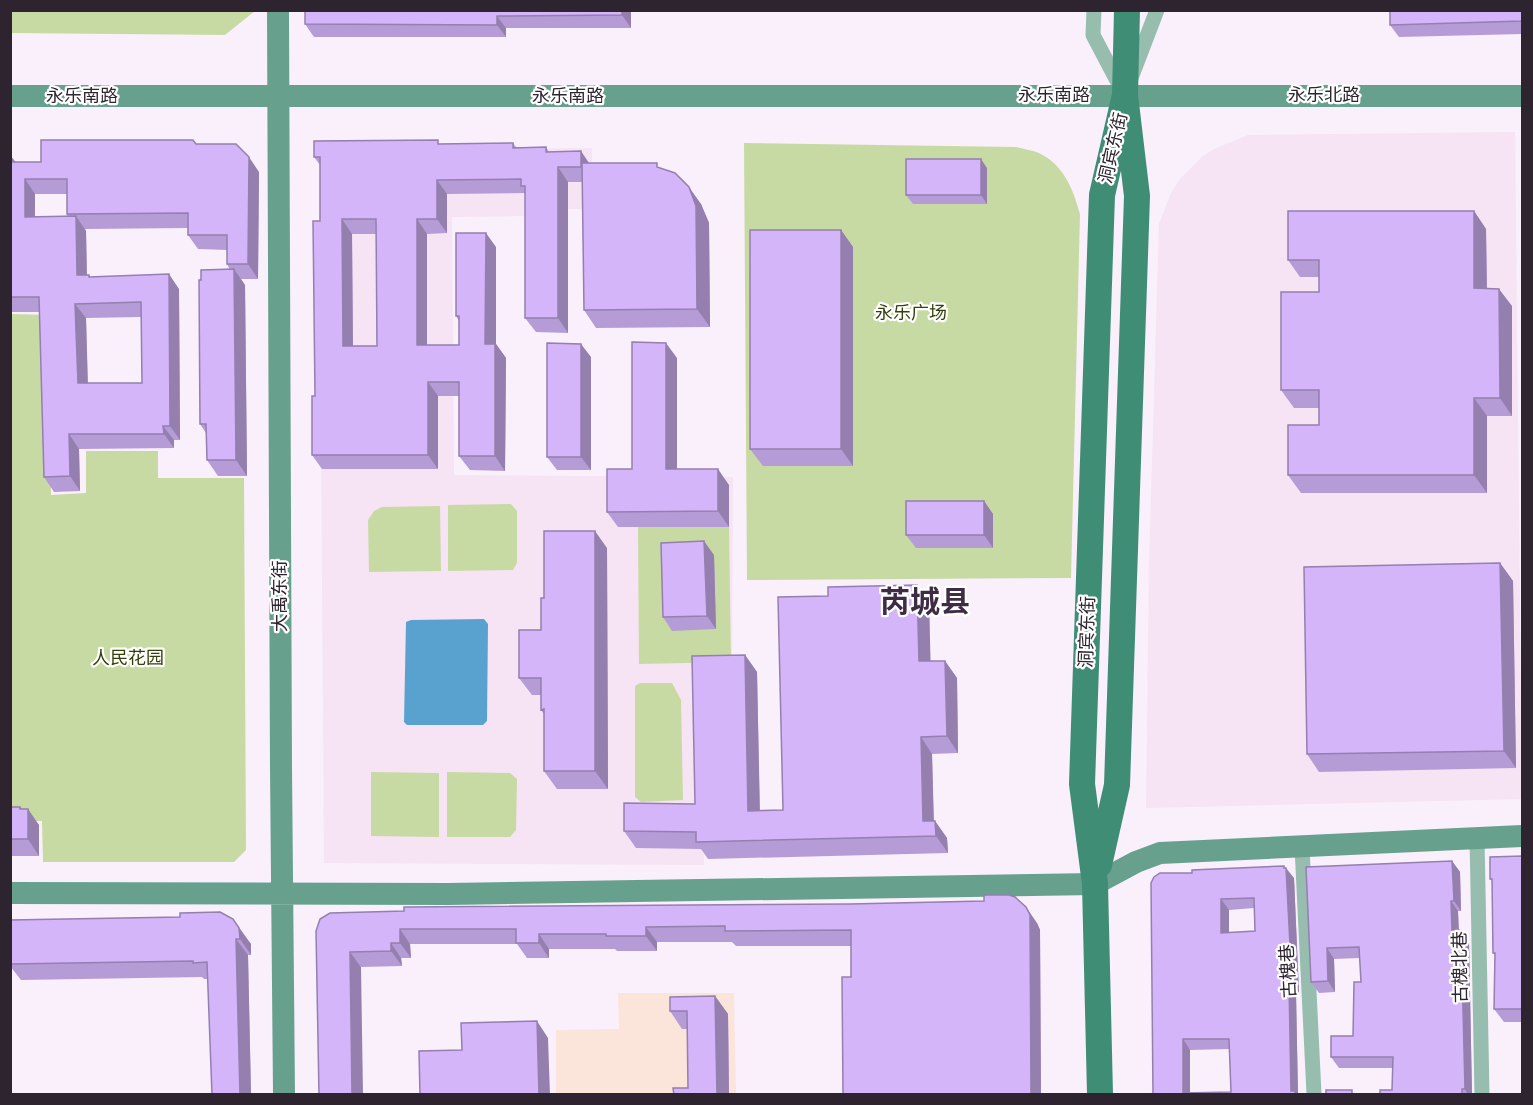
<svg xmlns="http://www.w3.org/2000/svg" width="1533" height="1105" viewBox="0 0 1533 1105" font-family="Montserrat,'Noto Sans SC',sans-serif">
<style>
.commercial{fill:#f6e3f3}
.education{fill:#fbe4d9}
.green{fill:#c8daa3}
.water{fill:#59a2d0}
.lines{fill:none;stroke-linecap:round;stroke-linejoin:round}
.street{stroke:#97bdaf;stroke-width:15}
.secondary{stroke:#67a18e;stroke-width:22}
.primary{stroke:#408d76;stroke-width:26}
.wall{fill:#b69cd7;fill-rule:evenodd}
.shaded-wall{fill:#947faf}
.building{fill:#d4b5fa;stroke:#947faf;stroke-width:1.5;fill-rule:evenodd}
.labels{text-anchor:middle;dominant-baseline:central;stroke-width:4.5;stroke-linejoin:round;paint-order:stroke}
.street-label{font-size:18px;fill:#2d2430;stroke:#fff}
.park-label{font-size:18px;fill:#34410a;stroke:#fff}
.town-label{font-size:30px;font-weight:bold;fill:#3e2c45;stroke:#fff}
</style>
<rect width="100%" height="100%" fill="#f9f0fc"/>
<!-- commercial -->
<path class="commercial" d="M1515,132L1522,799L1146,808L1149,565L1159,224L1171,193L1180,179L1202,157L1214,149L1248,135Z
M592,148V209H525L524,216L452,217L454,475L733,477L732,667H702L704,865L324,863L319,151Z"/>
<!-- education -->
<path class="education" d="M618,993H734L736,1094H556V1030L619,1029Z"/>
<!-- green -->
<path class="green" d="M11,10H255V11L225,35L11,33Z
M744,143L1016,147C1023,149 1032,150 1039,153C1064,165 1073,189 1080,214L1071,578L747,580Z
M11,314L49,315L51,495L86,493V451H158V478H244L246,850L234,862H43L42,821H11Z
M511,504L517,511V563L513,570L448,571V505Z
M440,506L441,571L369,572L368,520L374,511L382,507Z
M638,527H729L731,662L639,664Z
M640,683H672L681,700L683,800L641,802L635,797V686Z
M371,772L439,773V837L371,836Z
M447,772L510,773L517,779L516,830L510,837H447Z"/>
<!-- water -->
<path class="water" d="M484,619L488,624L487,721L483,725H407L404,722L406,622L411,620Z"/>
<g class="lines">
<!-- street -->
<path class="street" d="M1094,10L1093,35L1122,90
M1131,78L1157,10
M1477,838L1482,1094
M1302,847L1314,1094"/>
<!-- secondary -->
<path class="secondary" d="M278,10L281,768L284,1094
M10,96H1522
M10,893L448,894L1095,884L1136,862L1160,853L1522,836"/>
<!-- primary -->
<path class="primary" d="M1099,865L1117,785L1137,196L1125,95L1127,10
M1100,1094L1095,884L1082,784L1102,195L1125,95"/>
</g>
<!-- wall -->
<path class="wall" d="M305,10H631V28H506V37H314L305,24Z
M1522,10V34L1399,37L1390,25Z
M513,143L516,147H546L549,152L589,163L661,168L701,204L709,223L710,327L596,328L584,310L582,182H568V333L536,332L525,318V193L447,194V233L427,234V345H459V321L456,316L496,247V344L506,358L505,471L470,470L459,456V396H438V469H322L312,455L315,396L320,221V165L314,157L441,144ZM352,234H376L377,346H353Z
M196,144L259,172L258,279H241L245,285L247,476H218L207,460L206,433L200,424L201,280L230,270L227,264V250L198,249L188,235V228L85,229L86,231L87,275L90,277L179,289L180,440H174V448L79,449L80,491L54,492L44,477L40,312H10V155L15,162H41ZM35,194H67V214L68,217H35ZM141,317L142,383H88L86,318Z
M987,168V204H913L906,195Z
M1474,211L1486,229L1487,289L1512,306V416H1487V493H1301L1288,475L1319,425V408H1294L1281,390L1319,292V277H1300L1288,260Z
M841,230L853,247V466H763L750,449Z
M591,357V470H557L547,457Z
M677,358V469L729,485V527H618L607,512L632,469Z
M984,501L993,514V548H916L906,535Z
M607,548L608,789H557L544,771V714L541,710V695H532L519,678L541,630L544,598Z
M714,555L716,629L672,631L663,617Z
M1500,563L1513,581L1516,768L1319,772L1307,754Z
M917,585L929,602L930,661H945L957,678L958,753L932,754L934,821H935L947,838L948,853L708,859L701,849L636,848L624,831L695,804L745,655L757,672L760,810H783L828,596Z
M10,807L22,809L39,825V856H10Z
M1522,856V1022H1504L1494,1009L1495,955L1493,953L1492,881L1490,879Z
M1452,861L1460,872L1461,911H1458L1459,930L1469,941L1472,1095H1380L1392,1090L1393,1068H1339L1331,1057L1353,1036L1361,982L1360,958L1334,959L1335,992L1319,993L1311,982L1306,867Z
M1192,873L1294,878L1299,993H1296L1298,1095H1153ZM1254,908L1255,931L1229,933V910ZM1230,1049L1231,1092L1190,1093V1050Z
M220,912L251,944V955H248L251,1095H212L208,979H204L202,977L21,980L10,966V964Z
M320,919L1037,923L1040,930L1041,1095H843L851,977V946H736L732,942H657V951H617L615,949H549V958H527L517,944H410L411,958H401L402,966L361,967Z
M715,996L728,1014L729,1095H674L688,1088L687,1029H682L670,1011Z"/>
<!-- shaded-wall -->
<path class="shaded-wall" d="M622,10H631V28L622,15Z
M497,16L506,28V37L497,25Z
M581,151L591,166V181L581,167Z
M10,155L18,165L10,166Z
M249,157L259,172L258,279L248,264Z
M981,159L987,168V204L981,195Z
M558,167L568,182V333L558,318Z
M25,179L35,194V232L25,217Z
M437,180L447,194V233L437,219Z
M689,187L701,204L709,223L710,327L697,309Z
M1474,211L1486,229L1487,306L1474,288Z
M76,216L86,231L87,289L77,275Z
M342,219L352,234L353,360L343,346Z
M417,219L427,234V360L417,345Z
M841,230L853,247V466L841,449Z
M486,233L496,247V344L506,358L505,471L495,456L485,344Z
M234,269L245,285L247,476L236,460Z
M169,274L179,289L180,440L170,426Z
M1499,289L1512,306V416L1500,398Z
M75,304L86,318L88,398L78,383Z
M666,343L677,358V485L666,469Z
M581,344L591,357V470L581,457Z
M428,382L438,396V469L428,455Z
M1474,398L1487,416V493L1474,475Z
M163,426L174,440V448L164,434Z
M69,434L79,449L80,491L70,476Z
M718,469L729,485V527L718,511Z
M984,501L993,514V548L984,535Z
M595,531L607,548L608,789L595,771Z
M704,541L714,555L716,629L707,616Z
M1500,563L1513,581L1516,768L1504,751Z
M917,585L929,602L931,678L919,661Z
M745,655L757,672L760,828L748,811Z
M945,661L957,678L958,753L947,736Z
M921,737L932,754L934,836L923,821Z
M20,807L28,818V809L39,825V856L28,839Z
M935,821L947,838L948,853L936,836Z
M1452,861L1460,872L1461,911L1454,901Z
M1284,866L1287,870L1286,868L1294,878L1299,993L1292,983Z
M1221,899L1229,910V944L1221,933Z
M1451,901L1458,911L1459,941L1452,931Z
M1026,907L1037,923L1040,930L1041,1095H1031Z
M233,919L251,944V955L240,939Z
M646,927L657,942V951L646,936Z
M400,929L410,944L411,958L400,943Z
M1461,930L1469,941L1472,1095H1468L1465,1089Z
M539,934L549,949V958L539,943Z
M236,939L248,955L251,1095H240Z
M391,943L401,958L402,966L391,951Z
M1327,948L1334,959L1335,992L1328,981Z
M350,952L361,967L363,1095H352Z
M1289,983L1296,993L1298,1095H1293L1291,1091Z
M715,996L728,1014L729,1095H717Z
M537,1021L548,1038L550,1095H539Z
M1183,1039L1190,1050V1095L1183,1093Z"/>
<!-- building -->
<path class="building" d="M305,10H622V15L497,16V25L305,24Z
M1390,10H1522V21L1390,25Z
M41,140H193L196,144H236L249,157L248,264H227V235H188V213L67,214V179H25V217L76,216L77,275H89V277L169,274L170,426H163L164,434H69L70,476L44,477L39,297H10V162H41ZM141,302L142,383H78L75,304Z
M438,140V144L513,143V148L546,147V152L581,151V167H558V318H525V186H521V179L437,180V219H417V345H459V316H456V233H486L485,344H495V456H459V382H428V455H312V396H315L313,221H320V157H314V141ZM342,219H376L377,346H343Z
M906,159H981V195H906Z
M582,163H657V167L675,173L689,187L696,206L697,309L584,310Z
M1288,211H1474V288L1499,289L1500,398H1474V475H1288V425H1319V390H1281V292H1319V260H1288Z
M750,230H841V449H750Z
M234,269L236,460H207L206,424H200L199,280H201V270Z
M632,342L666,343V469H718V511L607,512V469H632Z
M547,343L581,344V457H547Z
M906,501H984V535H906Z
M544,531H595V771H544V709L541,710V678H519V630H541V598H544Z
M704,541L707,616L663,617L661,543Z
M1500,563L1504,751L1307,754L1304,567Z
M917,585L919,661H945L947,736L921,737L923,821H935L936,836L696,842V832L624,831V803L695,804L692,656L745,655L748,811L783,810L778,597L828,596V587Z
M10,807H20V809H28V839H10Z
M1522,856V1009H1494L1495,953H1493L1492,879H1490V857Z
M1452,861L1454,901H1451L1452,931L1461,930L1465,1089H1462V1095H1380V1090H1392L1393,1057H1331V1036H1353L1354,982H1361L1359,947L1327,948L1328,981L1311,982L1306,867Z
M1284,866V868H1286L1292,983H1289L1291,1091H1295V1095H1153L1151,883L1154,877L1160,873H1192V870ZM1254,898L1255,931L1221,933V899ZM1183,1039H1229L1231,1092L1183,1093Z
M984,895H1009L1015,897L1026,907L1030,915L1031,1095H843L842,977H851V930L725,931V926L646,927V936H606V934H539V943H516V929H400V943H391V951L350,952L352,1095H319L316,931L320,919L330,913L404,911V907L850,904L984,901Z
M220,912L233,919L239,928L240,939H236L240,1095H212L207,962L193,963V961L10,964V920L180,917V913Z
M715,996L717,1095H674L673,1088H688L687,1011H670V997Z
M537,1021L539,1095H420L419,1051L462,1050L461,1023Z
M1326,1090H1352V1095H1326Z"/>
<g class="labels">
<!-- street labels -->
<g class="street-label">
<text x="1054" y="95">永乐南路</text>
<text x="1324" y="95">永乐北路</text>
<text x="82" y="96">永乐南路</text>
<text x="568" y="96">永乐南路</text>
<text transform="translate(1113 148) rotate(-77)">洞宾东街</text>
<text transform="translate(280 596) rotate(-90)">大禹东街</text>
<text transform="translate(1087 632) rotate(-88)">洞宾东街</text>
<text transform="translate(1460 967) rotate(-91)">古槐北巷</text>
<text transform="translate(1288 971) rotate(-93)">古槐巷</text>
</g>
<!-- park labels -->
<g class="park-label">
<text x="911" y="313">永乐广场</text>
<text x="128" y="658">人民花园</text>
</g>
<!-- town labels -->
<g class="town-label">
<text x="925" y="601">芮城县</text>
</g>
</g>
<!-- border -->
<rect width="1533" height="1105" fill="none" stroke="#2d2430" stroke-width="24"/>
</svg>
